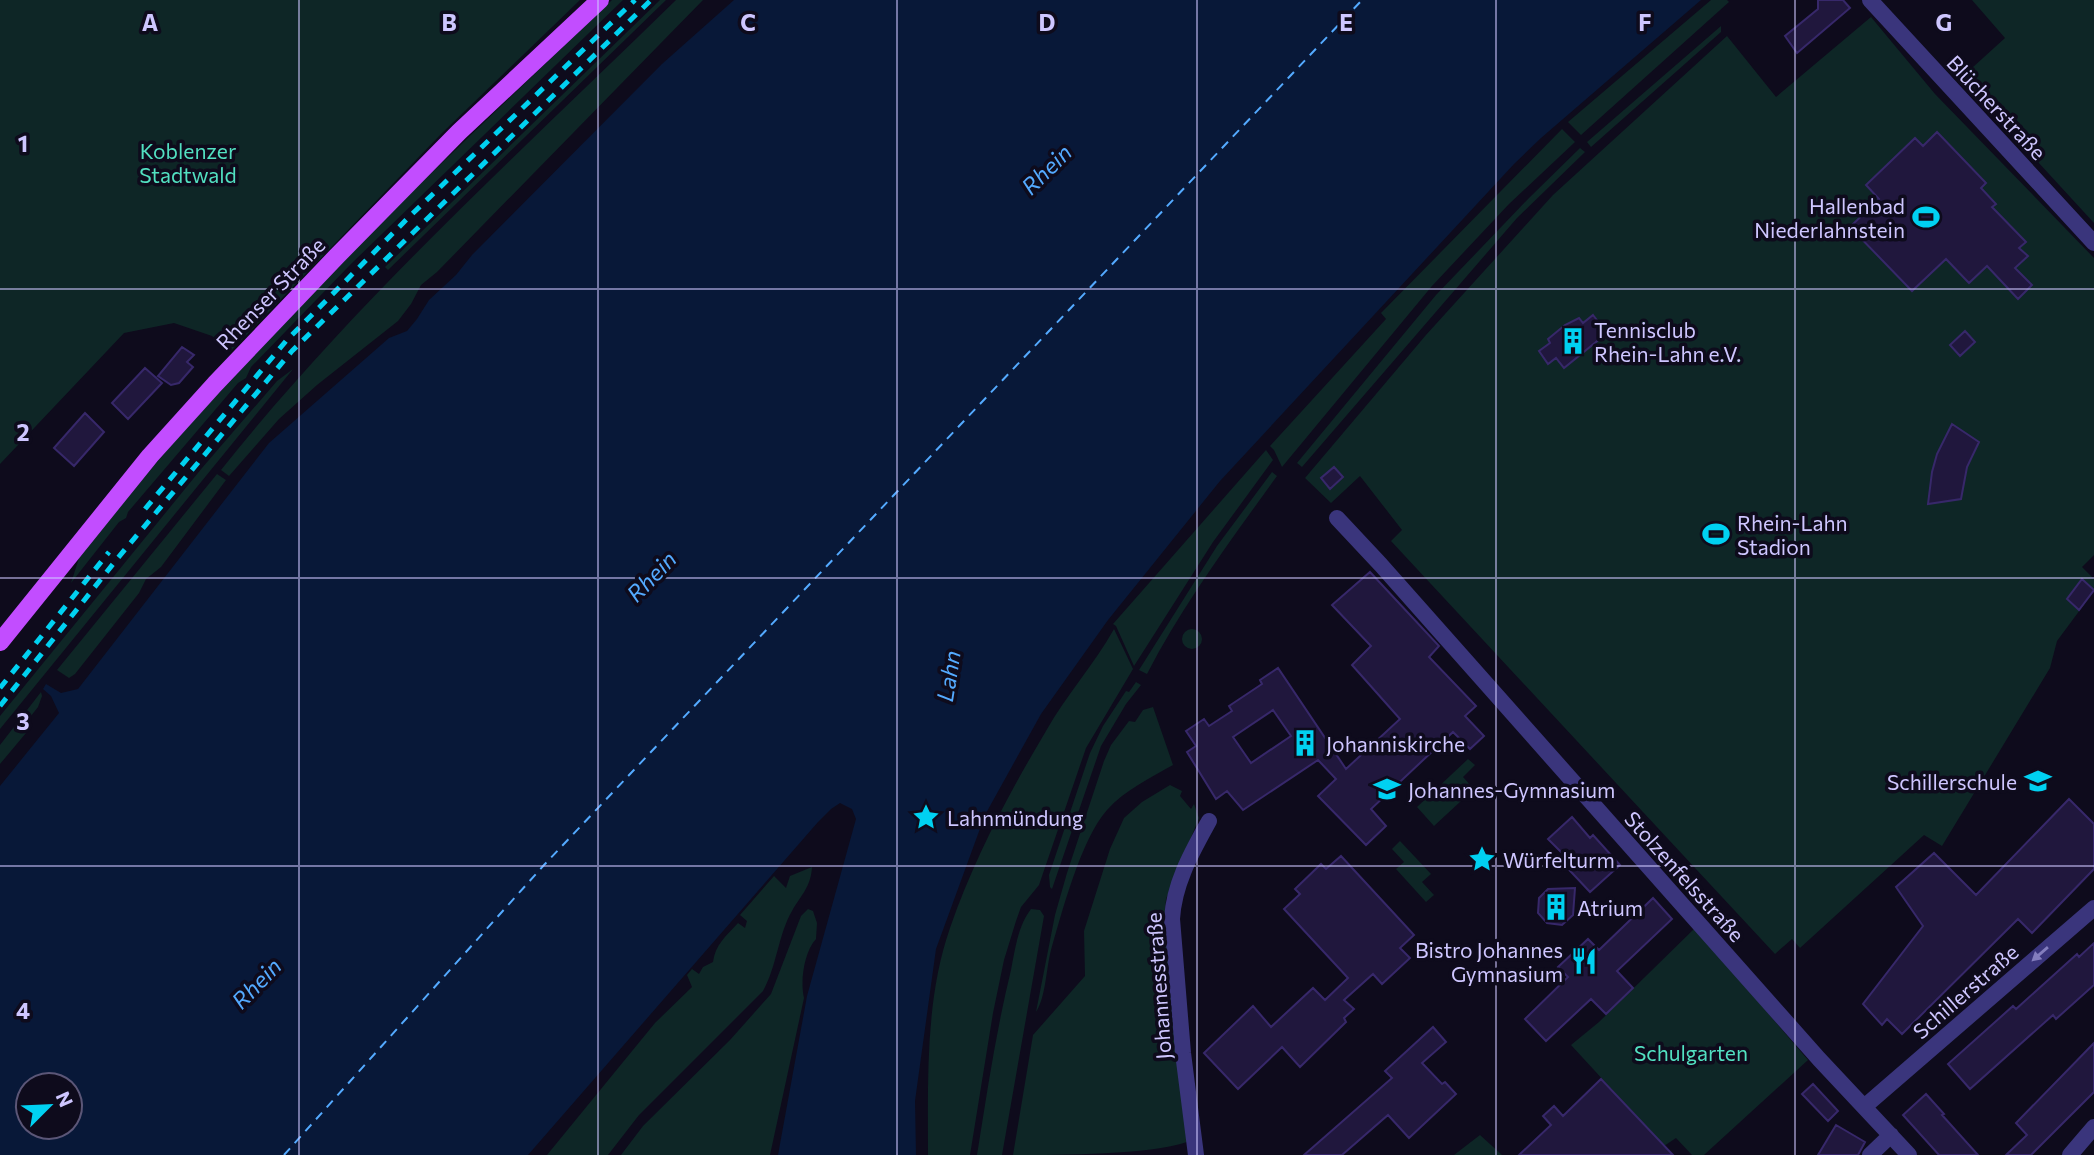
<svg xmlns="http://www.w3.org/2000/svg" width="2094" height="1155" viewBox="0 0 2094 1155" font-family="Commissioner,sans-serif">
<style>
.green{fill:#0e2626}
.water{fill:#081838;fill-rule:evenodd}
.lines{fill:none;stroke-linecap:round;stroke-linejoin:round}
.ferry{stroke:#54aaff;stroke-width:2;stroke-dasharray:9 7;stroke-linecap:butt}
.building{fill:#20173d;stroke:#37286a;stroke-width:2;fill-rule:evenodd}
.minor{stroke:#3a357c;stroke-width:16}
.primary{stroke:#c24dff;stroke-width:18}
.rail{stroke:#00d1f1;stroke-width:5;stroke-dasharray:10 9;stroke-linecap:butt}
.oneway{fill:#847ebe}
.grid{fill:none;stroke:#cec6ff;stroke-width:2;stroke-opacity:0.55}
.labels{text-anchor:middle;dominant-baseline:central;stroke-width:7;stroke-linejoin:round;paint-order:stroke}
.street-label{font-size:21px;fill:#cec6ff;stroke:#0e0b1c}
.park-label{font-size:21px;fill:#52e0c1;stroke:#0e0b1c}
.poi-label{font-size:21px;fill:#cec6ff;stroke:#0e0b1c;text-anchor:start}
.water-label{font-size:23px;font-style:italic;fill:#54aaff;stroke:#0e0b1c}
.grid-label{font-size:23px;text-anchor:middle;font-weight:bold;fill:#cec6ff;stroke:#0e0b1c;stroke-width:7;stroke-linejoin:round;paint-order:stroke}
</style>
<rect width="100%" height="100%" fill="#0e0b1c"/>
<!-- green -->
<path class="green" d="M0,0H580L442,133L230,352L212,336L174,323L124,333L0,464Z
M612,0H623L351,264L251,367L246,378L238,383L128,512L126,518L119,522L71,583L79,558C131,493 183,429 239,368C358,240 486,121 612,0Z
M660,0H666L388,270L385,267Z
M676,0H703L437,272L421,285L411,304L398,321L317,385L279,419L229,476L221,470C357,299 520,153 676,0Z
M1711,0H1727L1729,2L1581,135L1568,122Z
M1972,0H2094V223L1961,78L2005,38Z
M1871,17L1935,94L2094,258V555L2082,567L2094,579V591L2057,641L2050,668L1942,846L1924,835L1800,948L1792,939L1775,954L1391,541L1402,530L1360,476L1331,503L1305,478L1426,335L1553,195L1727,36L1776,97Z
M1721,26V32L1591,147L1587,142Z
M1562,129L1575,142L1509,204L1432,286L1282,467L1274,450L1270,446L1386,319L1381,313Z
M1580,148L1585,152L1517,218L1302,467L1297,463L1436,295L1528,199Z
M293,369L0,729V716L202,468L277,381Z
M1266,450L1273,460L1213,542L1134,666L1116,626L1113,624Z
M1272,472L1277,476C1231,540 1183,604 1147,674L1139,670L1217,546Z
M217,474L226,480L161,567L146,579L139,593L75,674L69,678L57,670Z
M1182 639a10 10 0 1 1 20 0a10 10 0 1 1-20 0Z
M1114,629L1133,669L1086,748L1039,885L1021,907L1016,921L1004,960L993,1013L970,1155H928C928,1080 925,1000 950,928C974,859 1009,793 1046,731C1066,695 1094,665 1114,629Z
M1136,682L1141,685L1126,704L1101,746L1052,889L1050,887L1049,875L1090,753L1103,726L1126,691L1129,692Z
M41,692L42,696L38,707L23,726L26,733L0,764V745Z
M1153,707L1173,765C1150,778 1125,790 1107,810C1081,839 1062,912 1051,950C1046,969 1046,997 1036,1012L1055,915L1067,873L1104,761L1111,745L1129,721L1135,722L1143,710Z
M1468,759L1475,765L1463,777L1474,789L1434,826L1417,807Z
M1170,785L1182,791L1180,796L1191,809L1194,804L1199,818L1166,899L1164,922L1187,1142C1148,1155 1059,1155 1013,1155L1033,1035L1085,976L1084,931L1110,849L1124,818L1142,802Z
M1400,841L1431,874L1422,882L1434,895L1426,902L1396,869L1404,862L1392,849Z
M812,867C811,887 801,895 792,911C778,935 777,966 763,991L639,1115L608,1155H547L655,1023L692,987L687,975L692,969L699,974L703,967L713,962C715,945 726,936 738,923L745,928L747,921L740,915L774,876L786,888L790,876Z
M808,909L813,911L817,923L816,939C804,952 800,981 804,998L770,1155H621L643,1126L730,1040L771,994L801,916Z
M1031,909L1040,910L1044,916L1002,1155H977C987,1093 996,1031 1011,970C1015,949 1018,926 1031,909Z
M1695,928L1808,1060L1704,1155H1692L1676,1138L1664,1146L1571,1045L1599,1022Z
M1480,1135L1502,1155H1454Z"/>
<!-- water -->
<path class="water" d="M734,0H1701L1541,138L1514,164L1220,481L1108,620L1041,714L985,815L936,949L915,1101L916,1155H778L807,996L856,819L852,809L840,803L831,809L818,822L528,1155H0V786L59,713L51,696L43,689L46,684L61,693L78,689L269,443L389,338L407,331L417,319L429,300L456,275L472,255L662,64ZM70,1085V1127H28V1085Z"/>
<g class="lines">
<!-- ferry -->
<path class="ferry" d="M284,1155L544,865L1362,0"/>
</g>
<!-- building -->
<path class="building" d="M1818,0H1843L1850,8L1797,53L1785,36L1818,9Z
M1937,132L1986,183L1981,188L1996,204L1992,207L2026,242L2019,248L2028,256L2015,268L2032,285L2018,299L1987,266L1969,283L1946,259L1912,291L1850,227L1879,199L1866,185L1915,138L1923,146Z
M1593,315L1607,333L1564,368L1556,358L1548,364L1539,351L1550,343L1548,339L1565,325L1579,318L1583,323Z
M1965,331L1975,342L1960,356L1950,345Z
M182,347L194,355L187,362L193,367L179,383L171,385L158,376Z
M145,368L162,383L128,419L112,403Z
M85,413L104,432L74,466L54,448Z
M1952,424L1979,442L1967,467L1961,499L1928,504L1932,472L1937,454Z
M1334,467L1343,477L1330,489L1321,478Z
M1370,572L1439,646L1429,657L1476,706L1465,716L1484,736L1470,749L1453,732L1371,809L1386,826L1366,845L1318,796L1336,779L1318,760L1243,810L1227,791L1216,799L1187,752L1196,746L1186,731L1204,719L1209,726L1232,711L1229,706L1262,684L1260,680L1278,668L1346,769L1400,719L1352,665L1371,646L1332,605ZM1273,710L1291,736L1251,763L1233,737Z
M2082,579L2094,590L2079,610L2067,599Z
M2069,799L2094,824V869L2032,933L2018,919L1902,1034L1887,1019L1882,1025L1863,1004L1923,926L1896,887L1934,853L1976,895Z
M1572,817L1590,838L1593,835L1620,865L1590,892L1559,859L1564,855L1548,839Z
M1341,856L1414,935L1400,948L1410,958L1382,984L1373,974L1344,1000L1354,1009L1344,1018L1346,1022L1300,1067L1282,1047L1238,1089L1204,1053L1253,1006L1271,1027L1313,988L1325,1000L1348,978L1284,909L1300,894L1295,889L1321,864L1326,869Z
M1575,888L1573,915L1562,925L1547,923L1538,913L1539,898L1548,889Z
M1653,898L1672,919L1617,971L1633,988L1606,1014L1591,999L1546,1041L1525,1019L1568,977L1558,967L1588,939L1599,950Z
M2094,943V985L2056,1019L2053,1015L1970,1089L1948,1064L2013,1006L2016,1009L2077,954L2079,957Z
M1433,1027L1446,1042L1422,1063L1442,1084L1445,1082L1456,1094L1409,1138L1388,1115L1342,1155H1304L1392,1078L1385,1071Z
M2094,1043V1092L2031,1155H2006L2027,1135L2016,1123Z
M1601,1079L1673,1155H1519L1551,1125L1543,1116L1554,1106L1563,1116Z
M1813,1084L1838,1111L1828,1121L1802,1094Z
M1926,1094L1944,1114L1942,1115L1978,1155H1939L1903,1115Z
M1836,1125L1865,1142L1858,1155H1818Z"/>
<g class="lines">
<!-- minor -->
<path class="minor" d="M1870,0L2094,243
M1337,518L1381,565L1819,1059L1909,1155
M1864,1107L2094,908
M1196,1155L1183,1053L1172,919C1174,883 1192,852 1209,821
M1870,1155L1891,1135
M2070,1155L2094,1127"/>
<!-- primary -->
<path class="primary" d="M0,642L150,456L215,384L336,257L459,132L600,0"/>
<!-- rail -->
<path class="rail" d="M145,509L286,341L409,217L635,0
M0,688L109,552
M0,706L117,559L292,351L651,0"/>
</g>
<!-- one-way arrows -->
<defs><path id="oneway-solid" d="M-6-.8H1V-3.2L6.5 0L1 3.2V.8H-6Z" transform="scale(1.75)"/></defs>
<use class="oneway" href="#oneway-solid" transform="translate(2040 954) rotate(139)"/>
<!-- grid -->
<path class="grid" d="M299,0V1155M598,0V1155M897,0V1155M1197,0V1155M1496,0V1155M1795,0V1155M0,289H2094M0,578H2094M0,866H2094"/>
<!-- icons -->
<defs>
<symbol id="stadium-bare" viewBox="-9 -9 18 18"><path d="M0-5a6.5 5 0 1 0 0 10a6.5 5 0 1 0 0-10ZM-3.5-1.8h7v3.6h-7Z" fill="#00d1f1" stroke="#0e0b1c" stroke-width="2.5" paint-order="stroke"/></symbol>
<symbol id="building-bare" viewBox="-9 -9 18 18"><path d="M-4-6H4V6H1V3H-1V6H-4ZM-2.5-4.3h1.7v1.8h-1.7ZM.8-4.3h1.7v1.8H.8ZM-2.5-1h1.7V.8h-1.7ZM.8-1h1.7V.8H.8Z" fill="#00d1f1" stroke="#0e0b1c" stroke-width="2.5" paint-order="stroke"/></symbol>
<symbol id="school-bare" viewBox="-9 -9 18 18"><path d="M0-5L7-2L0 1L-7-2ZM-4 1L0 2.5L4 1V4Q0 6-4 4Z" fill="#00d1f1" stroke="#0e0b1c" stroke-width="2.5" paint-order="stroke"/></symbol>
<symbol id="sight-bare" viewBox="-9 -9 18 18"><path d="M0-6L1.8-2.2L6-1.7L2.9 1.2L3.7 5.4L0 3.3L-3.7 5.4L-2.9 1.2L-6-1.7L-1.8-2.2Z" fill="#00d1f1" stroke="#0e0b1c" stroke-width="2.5" paint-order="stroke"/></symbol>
<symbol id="restaurant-bare" viewBox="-9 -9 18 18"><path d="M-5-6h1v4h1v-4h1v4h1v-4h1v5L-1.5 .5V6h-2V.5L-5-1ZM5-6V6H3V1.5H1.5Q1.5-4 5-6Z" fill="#00d1f1" stroke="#0e0b1c" stroke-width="2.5" paint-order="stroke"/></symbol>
</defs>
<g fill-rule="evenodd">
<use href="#stadium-bare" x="1907" y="198" width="38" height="38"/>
<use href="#building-bare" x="1554" y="322" width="38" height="38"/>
<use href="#stadium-bare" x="1697" y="515" width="38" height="38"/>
<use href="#building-bare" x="1286" y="724" width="38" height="38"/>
<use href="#school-bare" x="2019" y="762" width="38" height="38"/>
<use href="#school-bare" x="1368" y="770" width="38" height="38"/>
<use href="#sight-bare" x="907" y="798" width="38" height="38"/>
<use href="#sight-bare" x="1463" y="840" width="38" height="38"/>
<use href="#building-bare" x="1537" y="888" width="38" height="38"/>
<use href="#restaurant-bare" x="1565" y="942" width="38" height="38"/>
</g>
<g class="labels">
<!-- street labels -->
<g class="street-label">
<text transform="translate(1997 107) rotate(47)">Blücherstraße</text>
<text transform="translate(270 293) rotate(-46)">Rhenser Straße</text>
<text transform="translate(1685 876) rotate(48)">Stolzenfelsstraße</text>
<text transform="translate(1158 986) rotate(-94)">Johannesstraße</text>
<text transform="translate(1965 991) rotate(-41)">Schillerstraße</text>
</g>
<!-- park labels -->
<g class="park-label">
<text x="188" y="150">Koblenzer<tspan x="188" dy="24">Stadtwald</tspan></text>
<text x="1691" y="1052">Schulgarten</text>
</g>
<!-- poi labels -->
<g class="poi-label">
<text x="1905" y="205" text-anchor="end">Hallenbad<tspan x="1905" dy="24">Niederlahnstein</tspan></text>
<text x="1594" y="329">Tennisclub<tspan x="1594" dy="24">Rhein-Lahn e.V.</tspan></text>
<text x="1737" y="522">Rhein-Lahn<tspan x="1737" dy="24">Stadion</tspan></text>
<text x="1326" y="743">Johanniskirche</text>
<text x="2017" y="781" text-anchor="end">Schillerschule</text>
<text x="1408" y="789">Johannes-Gymnasium</text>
<text x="947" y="817">Lahnmündung</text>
<text x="1503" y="859">Würfelturm</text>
<text x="1577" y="907">Atrium</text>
<text x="1563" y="949" text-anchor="end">Bistro Johannes<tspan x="1563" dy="24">Gymnasium</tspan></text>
</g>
<!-- water labels -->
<g class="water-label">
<text transform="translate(1046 169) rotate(-45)">Rhein</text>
<text transform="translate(651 576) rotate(-46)">Rhein</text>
<text transform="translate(948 676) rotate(-81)">Lahn</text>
<text transform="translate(256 983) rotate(-46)">Rhein</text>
</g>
</g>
<g class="grid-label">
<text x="150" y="31">A</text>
<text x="449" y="31">B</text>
<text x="748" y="31">C</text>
<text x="1047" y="31">D</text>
<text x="1346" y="31">E</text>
<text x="1645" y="31">F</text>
<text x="1944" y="31">G</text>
<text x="23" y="152">1</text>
<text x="23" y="441">2</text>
<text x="23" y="730">3</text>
<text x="23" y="1019">4</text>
</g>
<!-- north arrow -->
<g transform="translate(49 1106) rotate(66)"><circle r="33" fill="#0e0b1c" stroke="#5b5677" stroke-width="2"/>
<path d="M0-5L12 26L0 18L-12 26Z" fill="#00d1f1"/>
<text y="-10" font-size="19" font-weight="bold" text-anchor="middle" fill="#cec6ff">N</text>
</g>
</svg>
